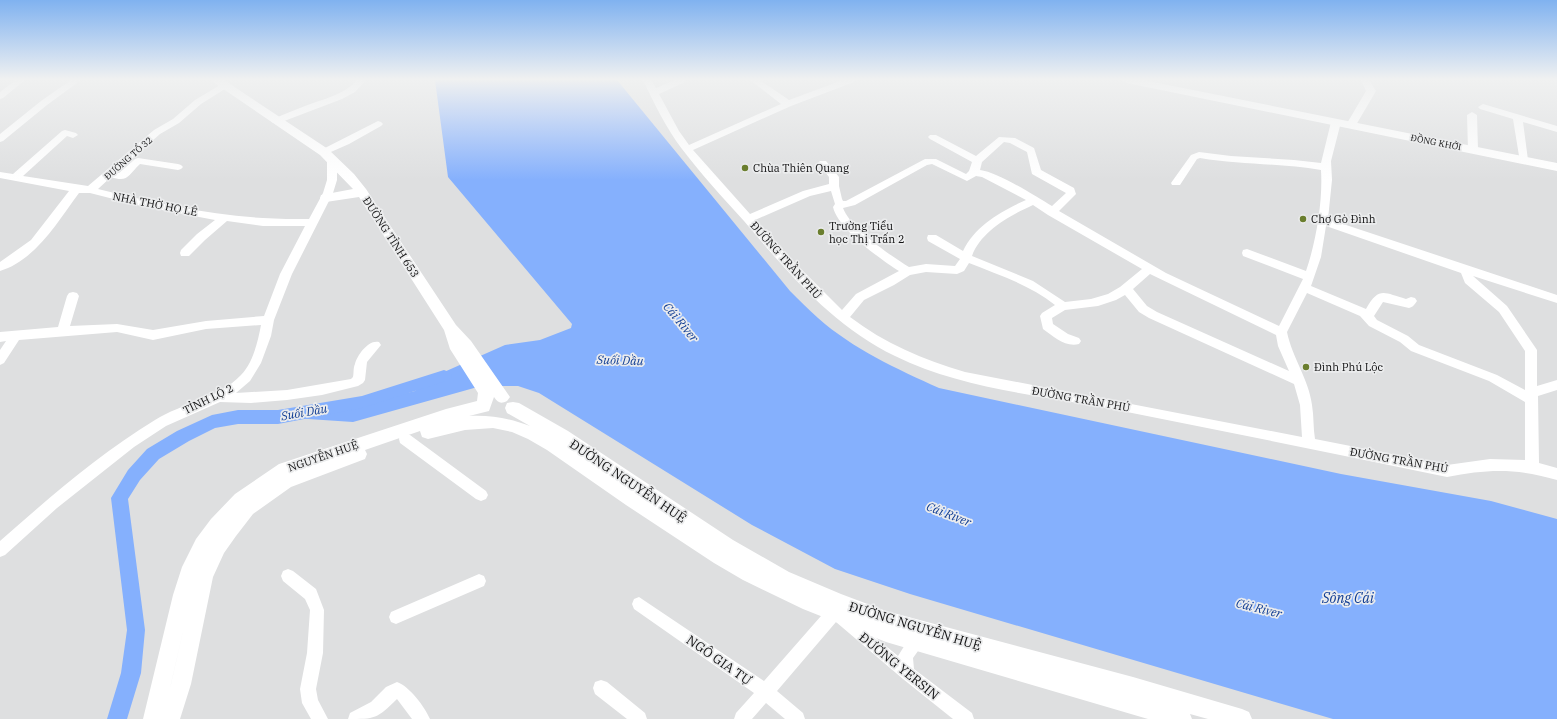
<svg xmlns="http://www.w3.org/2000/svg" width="1557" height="719" viewBox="0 0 1557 719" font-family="'IBM Plex Serif',serif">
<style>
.water{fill:#85b0fd}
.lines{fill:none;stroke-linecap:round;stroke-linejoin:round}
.river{fill:#85b0fd;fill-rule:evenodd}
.minor{fill:#fff;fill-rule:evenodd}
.major{fill:#fff;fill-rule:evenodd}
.poi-dot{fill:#6a7e2e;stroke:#ebeced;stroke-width:1.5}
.labels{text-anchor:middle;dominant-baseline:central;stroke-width:3.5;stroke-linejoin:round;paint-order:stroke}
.far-street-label{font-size:9px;fill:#101011;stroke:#ebeced}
.poi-label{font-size:11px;fill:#101011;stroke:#ebeced;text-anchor:start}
.street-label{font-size:11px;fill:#101011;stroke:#ebeced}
.water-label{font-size:12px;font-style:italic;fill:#0f3c93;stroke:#ebeced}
.near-street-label{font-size:13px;fill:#101011;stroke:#ebeced}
.near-water-label{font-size:14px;font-style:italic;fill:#0f3c93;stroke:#ebeced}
</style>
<rect width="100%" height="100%" fill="#dedfe0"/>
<!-- water -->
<path class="water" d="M435,80H617L790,291C799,300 808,309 818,318C853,349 897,369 939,388L1341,474L1491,501L1557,519V719H1333L910,594L835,569L752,525L539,393L518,386H497L474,388L353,422L278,417L357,405L415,391L426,380L505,345L540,340L571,328L572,324L448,177Z"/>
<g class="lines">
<!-- river -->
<path class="river" d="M444,370L449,372L452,376L449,380L362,408L278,424H238L215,428L189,441L159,459L140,480L128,499L145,630L141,673L127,719H107L121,673L127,630L111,498L128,470L147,449L177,431L212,415L238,410H278L362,396Z"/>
<!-- minor -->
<path class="minor" d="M16,80H25L3,98L0,99V92Z
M71,80H81L47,105L3,141L0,142V134L41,101Z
M357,80H366L355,92L342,99L279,123H273L271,121L273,119C283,115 294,110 305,106C323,99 344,95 357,80Z
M643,80H651L656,88L675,80H686L685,82L659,94L679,131L689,145L781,104L750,80H760L789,100L843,80H855L854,82L791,106L693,150L750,214L803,191L829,184V177L818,163L820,161H826L839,177V186L842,199L843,201H846L925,159H936L966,174L969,171L972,162L930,139L928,137L930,135H936L976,156L999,137L1015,138L1034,148L1041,170L1074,188L1076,194L1059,211L1166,273L1279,326L1303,279L1243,256L1242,253L1243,250L1247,249L1306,271C1316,242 1323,201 1321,170C1281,163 1240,165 1200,158L1197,159L1180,185H1172L1171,183L1191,155L1199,152L1231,156L1294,160L1321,163L1331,122L1333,120H1339L1341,122L1331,161L1332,180L1328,219L1557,295V303L1473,276L1507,306L1535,347L1537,350V386L1557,380V390L1538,396L1539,463L1557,468V480C1517,468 1487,469 1447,477C1335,454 1224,431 1112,409C1039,395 962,389 895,356C833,326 788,273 744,221C723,198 701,174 682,149C666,128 654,103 643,80ZM1004,142L1010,143L1027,152L1032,174L1066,193L1052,206C1035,196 998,172 980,170L982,162ZM932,164L967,181L976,176L982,177L1026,200C1001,211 975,226 963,251L936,235H928L927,238L928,241L960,259L955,266L926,264L909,267C891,256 850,228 843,208L855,205L927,165ZM831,191L835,204L833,207C838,229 880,259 899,271L856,294L842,310L778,246L755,220L810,196ZM1033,205L1048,215L1142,269L1120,287L1108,294L1091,299L1065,302L1033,281L972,256C981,231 1011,215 1033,205ZM1326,226L1461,273L1465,283L1499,312L1525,351V390L1497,375L1419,345L1408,336L1377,320L1374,316L1383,302L1409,308C1413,307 1414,305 1417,301L1415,298L1411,297L1406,299C1384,293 1379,286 1366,309L1311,286L1321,257ZM969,263C999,275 1030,285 1055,305L1042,313L1040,316L1043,329C1053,336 1066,348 1079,344L1081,341L1079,338L1068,334L1053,324L1052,318L1065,310L1098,306L1116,300L1125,295L1139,312L1149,318L1294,384L1300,405L1302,437L965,372C924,360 884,343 850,317L864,300L894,285L910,275L926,272L957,274L964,271ZM1150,274L1276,335L1278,346L1289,371L1157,312L1147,306L1133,289ZM1307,293L1360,316L1369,326L1400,342L1411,351L1489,381L1525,402V460L1490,459L1447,465L1315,439C1313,428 1314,416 1312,405C1309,380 1292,357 1287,332Z
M1361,80H1369L1376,91L1356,125L1351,128L1346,125L1366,91Z
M225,82L228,83L229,85L228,87L201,104L179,123L160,134L117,172L119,173L135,159L138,158L178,164L181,165L183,167L181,169L178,170L140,164C128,175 128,183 111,177L98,189C152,202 208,215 263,218C278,219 294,219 309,219L323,193L327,180V159L332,156L335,157L337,159V180L333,193L292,274L274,320L271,336L261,363L250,381L236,393L287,390L351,379L353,377C354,373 353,368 355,364C357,355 369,339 379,342L381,345L367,362L365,380L363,383L358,386L322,395L287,400L251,403L220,402L166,426L134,447L57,508L5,555L0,557V541C49,498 99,454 155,420C182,403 218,399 241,375C253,363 258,341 261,325L206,329L153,340L117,332L19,340L4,363L0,365V350L6,341L0,342V332L58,327L67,296L69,293L73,292L77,293L79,296L70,326L117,324L153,330L206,321L264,316L280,274L305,226H263L227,221L205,240L189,256H181L180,253L181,250L197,234L215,220L141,206L90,193H79C58,221 36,260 0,271V262L31,240L69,191L0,178V172L13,174L62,131L65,130L76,133L78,135L73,138L67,136L23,176L88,186L154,130L173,119L195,100Z
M1483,104L1557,126V132L1523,122L1528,160L1523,163L1520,162L1513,119L1480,109L1478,107Z
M1472,112L1477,115L1478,150L1473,153L1468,150L1467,115Z
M378,121L381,122L383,124L381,126L349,144L324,155L319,152L321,150Z
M405,434L410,435L486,491L488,495L486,499L481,501L476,499L400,443L399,439L400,435Z
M288,569L293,571L316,589L324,610L323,653L316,689L318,700L328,719H311L302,703L300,689L307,653L310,610L305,599L283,581L281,576L283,571Z
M479,574L484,576L486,581L484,586L396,624L391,622L389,617L391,612Z
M639,597L764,681L828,608L832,600L837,598L842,600L844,605L842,612L847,614L898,656L908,640L921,636L926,638L929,643L926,648L918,651L913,658L914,669L972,713L974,719H953L903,679L836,622L777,691L803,713L805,719H785L766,703L752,719H734L736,713L754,693L634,609L632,604L634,599Z
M601,680L607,682L645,713L647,719H627L595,694L593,688L595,682Z
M397,682C409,686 425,707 430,719H412L397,699C377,719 375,719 348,719L350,713L371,702L386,687Z"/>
<!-- major -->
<path class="major" d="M212,80H224L328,149L354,174L366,189L456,325L471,341L510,397L507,401C501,404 498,403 494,397L489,411L469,416C491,415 509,418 530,426L507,413L505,408L507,403L513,402L519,403L568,431L733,540L789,572L841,594L886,611L1133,677L1242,709L1249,712L1252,719H1208L1190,714L1192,719H1148L886,642L803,609L743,580L714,563L626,505L547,450L528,439L512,432L493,428L465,430L428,439L422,437L420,431L365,450L367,454L365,459L291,487L253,514L236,536L224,553L213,577L191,684L180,719H143L173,595L182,567L196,539L211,519L235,494L279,464L446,409L477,401L478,393L450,349L444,330L359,197L326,202L321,201L320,198L321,195L353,189L320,155L213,82ZM187,614L171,684L170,688Z
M1121,80H1143L1557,163V171L1127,83Z"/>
</g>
<!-- sky -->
<linearGradient id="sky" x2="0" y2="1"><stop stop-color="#80b2f0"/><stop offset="0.44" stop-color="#f0f1f1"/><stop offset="1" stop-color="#f0f1f1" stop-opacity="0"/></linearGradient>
<rect width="1557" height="180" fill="url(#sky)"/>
<!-- markers -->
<g class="poi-dot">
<circle cx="745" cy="168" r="4"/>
<circle cx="1303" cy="219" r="4"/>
<circle cx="821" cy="232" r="4"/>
<circle cx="1306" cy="367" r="4"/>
</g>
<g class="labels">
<!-- far-street labels -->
<g class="far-street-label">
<text transform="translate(1436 142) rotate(11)">ĐỒNG KHỞI</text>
<text transform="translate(128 158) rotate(-41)">ĐƯỜNG TỔ 32</text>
</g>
<!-- poi labels -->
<g class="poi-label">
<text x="753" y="168">Chùa Thiên Quang</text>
<text x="1311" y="219">Chợ Gò Đình</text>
<text x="829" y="226">Trường Tiểu<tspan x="829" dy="13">học Thị Trấn 2</tspan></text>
<text x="1314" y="367">Đình Phú Lộc</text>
</g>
<!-- street labels -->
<g class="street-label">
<text transform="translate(155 204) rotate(11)">NHÀ THỜ HỌ LÊ</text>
<text transform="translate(391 237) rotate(57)">ĐƯỜNG TỈNH 653</text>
<text transform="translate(786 260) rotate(48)">ĐƯỜNG TRẦN PHÚ</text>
<text transform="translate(208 399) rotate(-26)">TỈNH LỘ 2</text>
<text transform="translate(1081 399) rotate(10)">ĐƯỜNG TRẦN PHÚ</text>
<text transform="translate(323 456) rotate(-19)">NGUYỄN HUỆ</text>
<text transform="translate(1399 460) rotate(10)">ĐƯỜNG TRẦN PHÚ</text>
</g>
<!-- water labels -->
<g class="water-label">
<text transform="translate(681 322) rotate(50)">Cái River</text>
<text transform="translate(620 360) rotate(2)">Suối Dầu</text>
<text transform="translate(304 412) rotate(-10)">Suối Dầu</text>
<text transform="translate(949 514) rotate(21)">Cái River</text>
<text transform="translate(1259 608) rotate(14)">Cái River</text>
</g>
<!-- near-street labels -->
<g class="near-street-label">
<text transform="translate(628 481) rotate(34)">ĐƯỜNG NGUYỄN HUỆ</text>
<text transform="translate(915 626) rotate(17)">ĐƯỜNG NGUYỄN HUỆ</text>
<text transform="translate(719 660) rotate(35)">NGÔ GIA TỰ</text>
<text transform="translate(899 666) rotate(39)">ĐƯỜNG YERSIN</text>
</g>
<!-- near-water labels -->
<g class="near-water-label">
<text x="1348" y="598">Sông Cái</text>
</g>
</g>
</svg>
